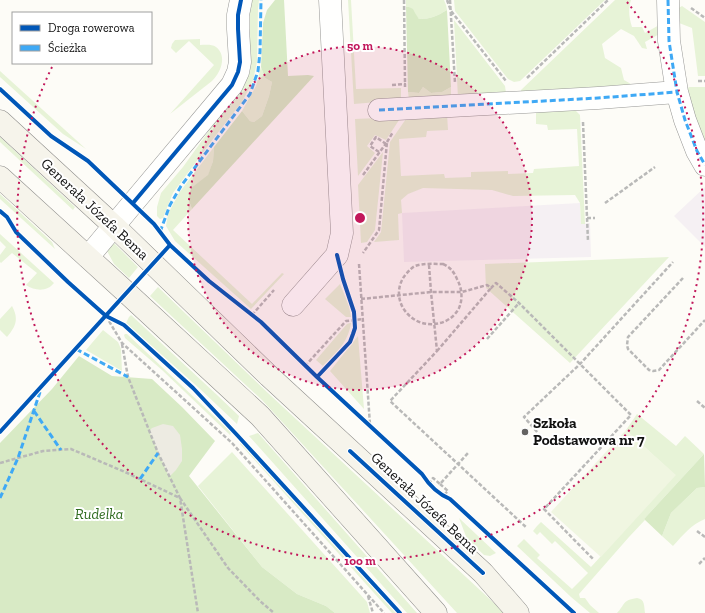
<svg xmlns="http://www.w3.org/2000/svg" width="705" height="613" viewBox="0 0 705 613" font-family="'Zilla Slab',serif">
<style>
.industrial{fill:#f5f0f3}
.green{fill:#e7f3d7}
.forest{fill:#d8eac5}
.pitch{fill:#f0f6e1}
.plaza{fill:#edebe2}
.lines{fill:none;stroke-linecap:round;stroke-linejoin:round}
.street-casing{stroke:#979795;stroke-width:23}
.secondary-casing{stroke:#8e8d8b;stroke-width:23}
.path{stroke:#b9b9b8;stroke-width:2.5;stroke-dasharray:4 2;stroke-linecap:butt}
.street{stroke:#fffffe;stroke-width:22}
.secondary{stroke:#f6f4eb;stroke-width:22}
.quiet{stroke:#3fa9f5;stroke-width:3;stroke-dasharray:6 3;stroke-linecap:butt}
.cycleway-casing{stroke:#fff;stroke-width:6}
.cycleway{stroke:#0057b8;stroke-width:4}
.ring{fill:none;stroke:#c2185b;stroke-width:2;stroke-dasharray:2 4}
.poi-dot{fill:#646362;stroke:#fff;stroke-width:1.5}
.labels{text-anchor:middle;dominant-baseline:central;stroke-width:4;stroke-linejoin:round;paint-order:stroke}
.street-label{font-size:15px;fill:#111;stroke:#fff}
.poi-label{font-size:15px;font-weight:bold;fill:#111;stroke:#fff;text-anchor:start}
.park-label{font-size:15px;font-style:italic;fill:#2f6b1f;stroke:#fff}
.centre{fill:#c2185b;stroke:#fff;stroke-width:2}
.ring-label{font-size:12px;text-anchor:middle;font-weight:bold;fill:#c2185b;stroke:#fff;stroke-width:4;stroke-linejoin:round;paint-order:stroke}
</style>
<rect width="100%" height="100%" fill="#fdfcf7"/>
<!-- industrial -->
<path class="industrial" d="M705,187V247L674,216Z
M580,203L581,224L590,223L591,257L404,262L402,213Z"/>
<!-- green -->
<path class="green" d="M252,0H259L258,8L257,62L253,81L242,102L213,139L173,193L163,218L160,219L157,216V207L161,193L183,167L216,121L232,103L242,90L250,71V12Z
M348,0H351L356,89L401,88V100L354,104Z
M406,0H444L446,5L447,10C437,16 431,19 419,19L409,7H406Z
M454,0H605L520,81L514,82L508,79L455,11Z
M615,0H631C628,10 629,17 632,27H642L645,33L661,24L663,32L645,42L647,49L642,48L634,36L621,29L602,44L605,58L621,68L624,80L631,84H634V88L521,92V90Z
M682,6L705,22V76H698L692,28L674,21V11Z
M454,20L505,86L506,93L458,98Z
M200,39V45C205,45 212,44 216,47C228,56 220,74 212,81L170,114L214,65L189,41L176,53L171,48L172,44L175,40Z
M261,67L265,78L272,82L269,96L262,116L254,122L250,121L242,111L256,86Z
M0,71L86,149L63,134L0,77Z
M423,87L431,93L442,92L451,87V98L409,100L408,92L419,93Z
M689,87H705V148L685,91Z
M572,107L580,115L585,224H581L580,203L575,195L513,196L492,190L423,188L408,194L401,200L402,213L398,214L399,240L374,242L381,232L390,142L408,116L447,114L448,130L427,131L426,137L399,139L401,176L444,174L445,178L471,177V172L508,171V174L533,173L534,169L579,166L577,129L548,130L547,125L536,124V110Z
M401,117L386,140L375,135L367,146L375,153L358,176L355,119Z
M0,137L75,207L73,210L0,142Z
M214,147L213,161L208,176L191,188L188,198L192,209L173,230L252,304L282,273L284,274L251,309L175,241L166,226L168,214L179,193Z
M383,152L375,230L367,242L361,243L358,185Z
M0,194L52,242L55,249L0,199Z
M0,234L54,283C47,292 35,291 26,285L37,273L12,253L1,263L0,262V255L6,247L0,241Z
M112,241L138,267L129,278L114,264L106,249Z
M669,257L570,363L486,288L485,264Z
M340,284L349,306L351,317H346L325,299Z
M158,287L268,393L495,604L503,613H457L262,400L150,296Z
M12,306C19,319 16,326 7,337L0,330V319Z
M131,315L216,394L239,416L237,424L199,388L126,323L129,317Z
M350,323H351C348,343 336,353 323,366L316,360L347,324Z
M103,330L118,342L121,349L122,371L86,350Z
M125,334H127L231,432L230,435L162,370L125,338L124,335Z
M358,336L364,409L330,371Z
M637,414L676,446L685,436L704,454L644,519L645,520L629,537L579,594L580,598H585L590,605L599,613H590L571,597L517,546L524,539L540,555L537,558L572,589L588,573L555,541L552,544L540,532L537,535L533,531L537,526L541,522L591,567L675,475L626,430Z
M258,433L417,613H407L249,436Z
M241,442L396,613H392L240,444Z
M232,452L367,602L370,613H335L326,606L297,594L262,567L198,486Z
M705,487V519C692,524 683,535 673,546L662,536L671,513L697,488Z
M459,518L496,553L490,556L484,555L467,539Z
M637,598C645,599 644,606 645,613H617C625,605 622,600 637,598Z"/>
<!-- forest -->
<path class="forest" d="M275,0H284L288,76L308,75L314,76L192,209L188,198L191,188L208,175L213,161L214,147L242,111L250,121L254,122L262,116L269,96L272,82L265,78L261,67L263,23L267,10Z
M406,7H409L413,9L415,13L419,19C431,19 437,16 447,10L451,87L442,92L431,93L423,87L419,93L408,92Z
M79,356L112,376L152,379L182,407L215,441L189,476L262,567L297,594L326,606L335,613H0V443L52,389Z
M704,454L705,487L697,488L671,513L662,536L644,519Z"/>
<!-- pitch -->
<path class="pitch" d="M626,430L676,475L601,557L551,512Z"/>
<!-- plaza -->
<path class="plaza" d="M163,424L173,426L180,435L182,449V461L176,470L169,477L149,431L152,428Z"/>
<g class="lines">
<defs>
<path id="street" d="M668,0L669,41L677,92L685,120L697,151L705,165
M379,110L598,98L677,92
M88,257L133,203L232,85L238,72L240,62L238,29V15L241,0
M293,305L337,255L342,233L330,0"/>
<path id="secondary" d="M0,121L114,226L269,376L483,573L518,613
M0,177L127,293L260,416L436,613"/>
</defs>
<!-- street casing -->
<use href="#street" class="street-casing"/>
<!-- secondary casing -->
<use href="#secondary" class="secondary-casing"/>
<!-- path -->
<path class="path" d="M404,0L405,83
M447,0L451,11L506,81
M450,0L455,83
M691,8L705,18
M527,78L608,0
M698,81H705
M392,85L405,84V87
M583,122L588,241
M387,142L393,132
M379,152L370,146L376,137L386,144
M363,175L387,142L379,230L363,253
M605,203L655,167
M587,218H595
M359,264L370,425
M443,264C450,267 454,272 457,279C462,288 463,299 459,308C450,326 425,329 411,317C397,306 395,287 406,274C409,271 411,268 415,266C423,263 435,264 443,264Z
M429,265L431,292L437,351L390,401L527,528
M683,278L628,337L627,345L628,349L649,370L653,371L659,370L705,320
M361,299L431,292H462L487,285L491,288L496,283L519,303L631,415L544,509L594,560
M252,315L274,290
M106,316L122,343L232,443L384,613
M487,339L519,303
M122,344L128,377L158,453L180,498L198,613
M437,351L491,288
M305,366L346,321L363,319
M697,401L705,408
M545,441L524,417L580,364L673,262
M0,463L43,451L71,449L125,472L180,498L228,568L260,601L274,613
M429,484L433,478L440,484L468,453
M440,484L448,491L443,496
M697,531L705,537
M699,564L705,558
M368,596L373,613"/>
<!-- street -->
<use href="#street" class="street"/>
<!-- secondary -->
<use href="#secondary" class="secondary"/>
<!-- quiet -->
<path class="quiet" d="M668,0L669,41L677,92L685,120L697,151L705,165
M379,110L598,98L677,92
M160,232L170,205L181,186L250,94L258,71L260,52L261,0
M76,349L128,377
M34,411L61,450
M140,479L158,453
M0,498L18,458L40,392"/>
<defs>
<path id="cycleway" d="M0,89L51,136L88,161L154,224L170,245L209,281L261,322L317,377L422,474C429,485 438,494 450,499L574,613
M133,203L232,85L238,72L240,62L238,29V15L241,0
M0,211L7,217L16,232L68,282L106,316L124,325L193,388L238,436L400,613
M317,377L350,342L353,334L355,328L354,312L343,279L337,255
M0,432L170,245
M350,451L483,573"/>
</defs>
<!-- cycleway casing -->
<use href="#cycleway" class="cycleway-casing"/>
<!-- cycleway -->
<use href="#cycleway" class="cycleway"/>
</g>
<!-- distance rings -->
<circle cx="360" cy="218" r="172" fill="#c2185b" fill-opacity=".12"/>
<g class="ring">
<circle cx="360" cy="218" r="172"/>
<path d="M627 2A343 343 0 1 1 53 65"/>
</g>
<!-- markers -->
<circle class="poi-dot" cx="525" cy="432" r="4"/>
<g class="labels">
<!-- street labels -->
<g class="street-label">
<text transform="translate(95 209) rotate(43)">Generała Józefa Bema</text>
<text transform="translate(425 503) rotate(43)">Generała Józefa Bema</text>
</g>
<!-- poi labels -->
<g class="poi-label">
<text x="533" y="423">Szkoła<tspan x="533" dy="17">Podstawowa nr 7</tspan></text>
</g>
<!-- park labels -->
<g class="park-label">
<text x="99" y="514">Rudelka</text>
</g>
</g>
<circle cx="360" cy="218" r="6" class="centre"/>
<g class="ring-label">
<text x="360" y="50">50 m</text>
<text x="360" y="565">100 m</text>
</g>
<!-- legend -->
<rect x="12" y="12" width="140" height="52" fill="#ffffff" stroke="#a0a0a0"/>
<rect x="20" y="25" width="20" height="6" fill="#0057b8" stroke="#a0a0a0"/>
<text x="48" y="32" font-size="12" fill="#111111">Droga rowerowa</text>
<rect x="20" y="45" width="20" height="6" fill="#3fa9f5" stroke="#a0a0a0"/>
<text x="48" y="52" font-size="12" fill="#111111">Ścieżka</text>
</svg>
